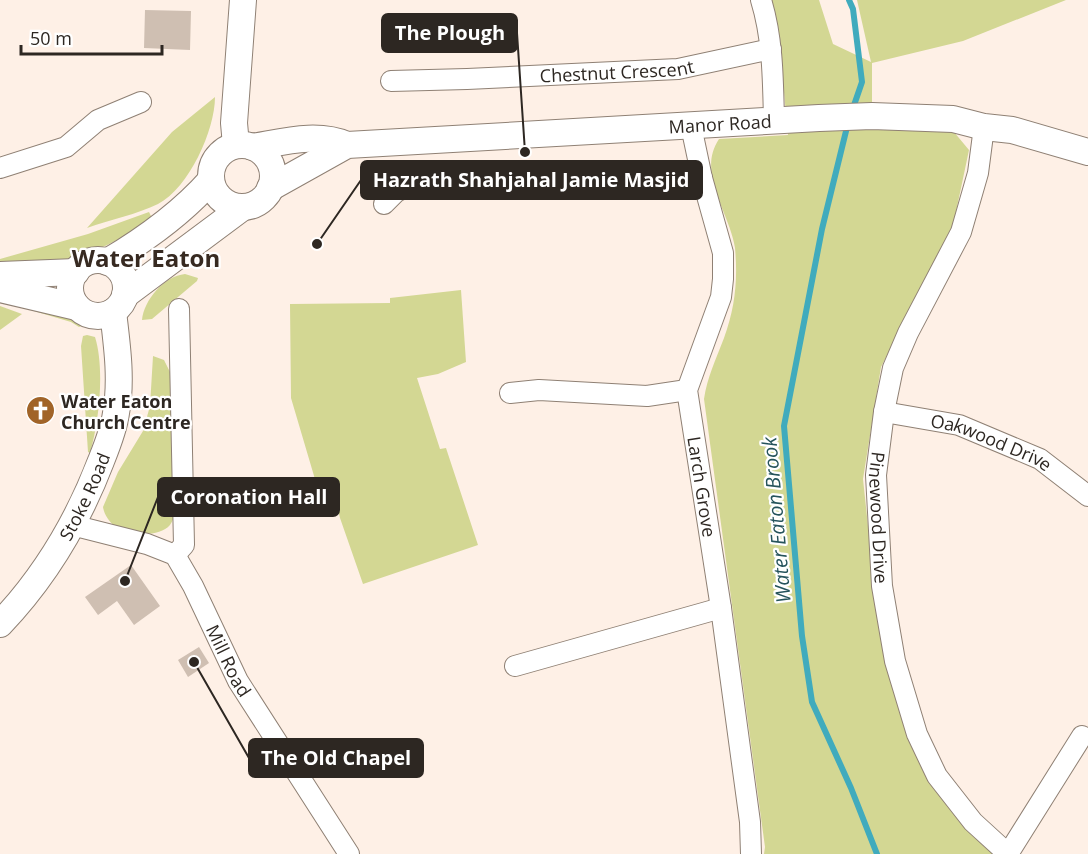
<svg xmlns="http://www.w3.org/2000/svg" width="1088" height="854" viewBox="0 0 1088 854" font-family="'Open Sans',sans-serif">
<style>
.green{fill:#d3d793}
.lines{fill:none;stroke-linecap:round;stroke-linejoin:round}
.stream{stroke:#40abbd;stroke-width:6}
.building{fill:#cfbfb2}
.minor-casing{stroke:#8f8074;stroke-width:22}
.tertiary-casing{stroke:#8f8074;stroke-width:28}
.minor{stroke:#fff;stroke-width:20}
.tertiary{stroke:#fff;stroke-width:26}
.labels{text-anchor:middle;dominant-baseline:central;stroke-width:4.5;stroke-linejoin:round;paint-order:stroke}
.street-label{font-size:18px;fill:#2d2722;stroke:#fff}
.poi-label{font-size:18px;font-weight:bold;fill:#2d2722;stroke:#fff;text-anchor:start}
.water-label{font-size:20px;font-style:italic;fill:#25535b;stroke:#fff}
.district-label{font-size:24px;font-weight:bold;fill:#372a21;stroke:#fff}
.leader{fill:none;stroke:#2d2722;stroke-width:2}
.callout-dot{fill:#2d2722;stroke:#fff;stroke-width:2}
.callout{fill:#2d2722;stroke:#2d2722;stroke-width:2}
.callout-label{font-size:20px;text-anchor:middle;font-weight:bold;fill:#fff}
</style>
<rect width="100%" height="100%" fill="#fef0e6"/>
<!-- green -->
<path class="green" d="M770,0H819L833,44L871,62L857,0H1066L963,41L872,63V116L954,132L969,150L953,226L881,367L863,479L873,573L922,763L999,854H764L765,847L704,399C707,378 716,359 724,338C735,308 738,280 735,248C730,213 696,173 719,139L788,135L781,60Z
M215,97C215,130 189,188 158,204C138,214 109,220 87,228L172,132Z
M149,212L152,218C124,237 95,255 60,260C40,263 20,264 0,265V259L88,234Z
M185,274L198,278L197,281L152,319L142,320C144,300 164,276 185,274Z
M461,290L466,362L438,374L417,378L440,449L446,448L478,545L363,584L340,518L331,482L317,486L291,398L290,304L390,303V298Z
M0,301L80,319L84,325L79,327L71,322Z
M0,306L22,314L0,330Z
M87,335L95,337C105,369 99,422 90,453L88,452L81,346L83,336Z
M153,356L164,360L171,374L176,512C174,516 173,521 170,525C159,538 129,535 116,527C109,522 104,514 103,507L118,472L143,431L150,406Z"/>
<g class="lines">
<!-- stream -->
<path class="stream" d="M849,0L853,9L862,82L852,111
M848,123L822,229L784,426L802,636L812,702L851,788L877,854"/>
</g>
<!-- building -->
<path class="building" d="M145,10L191,11L190,50L144,48Z
M131,565L160,606L134,625L117,601L98,615L85,597Z
M199,647L209,663L188,677L178,660Z"/>
<g class="lines">
<defs>
<g id="minor">
<path d="M761,0C773,39 773,80 774,121"/>
<path id="s1" d="M391,81L467,79L678,69L771,49"/>
<path id="s2" d="M691,126L702,178L723,253V279L721,297L687,390L721,608L750,822L751,854"/>
<path id="s3" d="M984,127L978,173L961,232L908,333L893,368L884,412L876,475L882,586L895,661L917,734L937,776L973,822L1008,854"/>
<path d="M0,168L66,147L98,120L141,102"/>
<path d="M384,204L396,192L412,184L447,178L594,171L644,174L688,179L702,178"/>
<path d="M510,393L539,390L647,396L687,390"/>
<path id="s4" d="M884,412L959,425L1040,459L1088,496"/>
<path id="s5" d="M72,525L147,544L175,555L193,586L238,681L349,854"/>
<path d="M175,555L184,545L179,309"/>
<path d="M515,666L721,608"/>
<path d="M1008,854L1082,736"/>
</g>
<g id="tertiary">
<path d="M236,145L234,123L243,0"/>
<circle cx="242" cy="176" r="31"/>
<path d="M252,147C283,142 317,132 347,145"/>
<path id="s6" d="M270,188L347,145L819,118L872,116L953,119L984,127L1012,130L1088,152"/>
<circle cx="98" cy="288" r="28"/>
<path d="M107,262C146,239 181,214 211,180"/>
<path d="M0,275L76,272"/>
<path d="M0,289L77,307"/>
<path d="M125,295L243,207"/>
<path id="s7" d="M0,624C44,578 78,521 101,461C107,446 114,429 116,413C122,380 117,345 113,312"/>
</g>
</defs>
<!-- minor casing -->
<use href="#minor" class="minor-casing"/>
<!-- tertiary casing -->
<use href="#tertiary" class="tertiary-casing"/>
<!-- minor -->
<use href="#minor" class="minor"/>
<!-- tertiary -->
<use href="#tertiary" class="tertiary"/>
</g>
<!-- icons -->
<defs>
<symbol id="church-disc" viewBox="-11 -11 22 22"><circle r="9.5" fill="#a16428" stroke="#fff"/><path d="M-1.2-6h2.4v3.5h3.3v2.4h-3.3V6h-2.4V-.1h-3.3v-2.4h3.3Z" fill="#fff"/></symbol>
</defs>
<g fill-rule="evenodd">
<use href="#church-disc" x="24" y="394" width="33" height="33"/>
</g>
<g class="labels">
<!-- street labels -->
<g class="street-label">
<text stroke="none"><textPath href="#s1" startOffset="226">Chestnut Crescent</textPath></text>
<text stroke="none"><textPath href="#s6" startOffset="462">Manor Road</textPath></text>
<text stroke="none"><textPath href="#s4" startOffset="112">Oakwood Drive</textPath></text>
<text stroke="none"><textPath href="#s2" startOffset="372">Larch Grove</textPath></text>
<text stroke="none"><textPath href="#s7" startOffset="154">Stoke Road</textPath></text>
<text stroke="none"><textPath href="#s3" startOffset="411">Pinewood Drive</textPath></text>
<text stroke="none"><textPath href="#s5" startOffset="226">Mill Road</textPath></text>
</g>
<!-- poi labels -->
<g class="poi-label">
<text x="61" y="401">Water Eaton<tspan x="61" dy="21">Church Centre</tspan></text>
</g>
<!-- water labels -->
<g class="water-label">
<text transform="translate(776 520) rotate(-95)">Water Eaton Brook</text>
</g>
<!-- district labels -->
<g class="district-label">
<text x="146" y="257">Water Eaton</text>
</g>
</g>
<!-- callouts -->
<path class="leader" d="M525 152L517 33M317 244L361 180M125 581L158 497M194 662L249 758"/>
<g class="callout-dot">
<circle cx="525" cy="152" r="6"/>
<circle cx="317" cy="244" r="6"/>
<circle cx="125" cy="581" r="6"/>
<circle cx="194" cy="662" r="6"/>
</g>
<g class="callout">
<rect x="382" y="14" width="135" height="38" rx="6"/>
<rect x="361" y="161" width="341" height="38" rx="6"/>
<rect x="158" y="478" width="181" height="38" rx="6"/>
<rect x="249" y="739" width="174" height="38" rx="6"/>
</g>
<g class="callout-label">
<text x="450" y="40">The Plough</text>
<text x="531" y="187">Hazrath Shahjahal Jamie Masjid</text>
<text x="249" y="504">Coronation Hall</text>
<text x="336" y="765">The Old Chapel</text>
</g>
<!-- scale -->
<path d="M21 45v9h141v-9" fill="none" stroke="#2d2722" stroke-width="3"/>
<text x="30" y="45" font-size="18" fill="#2d2722" stroke="#ffffff" stroke-width="4.5" paint-order="stroke">50 m</text>
</svg>
